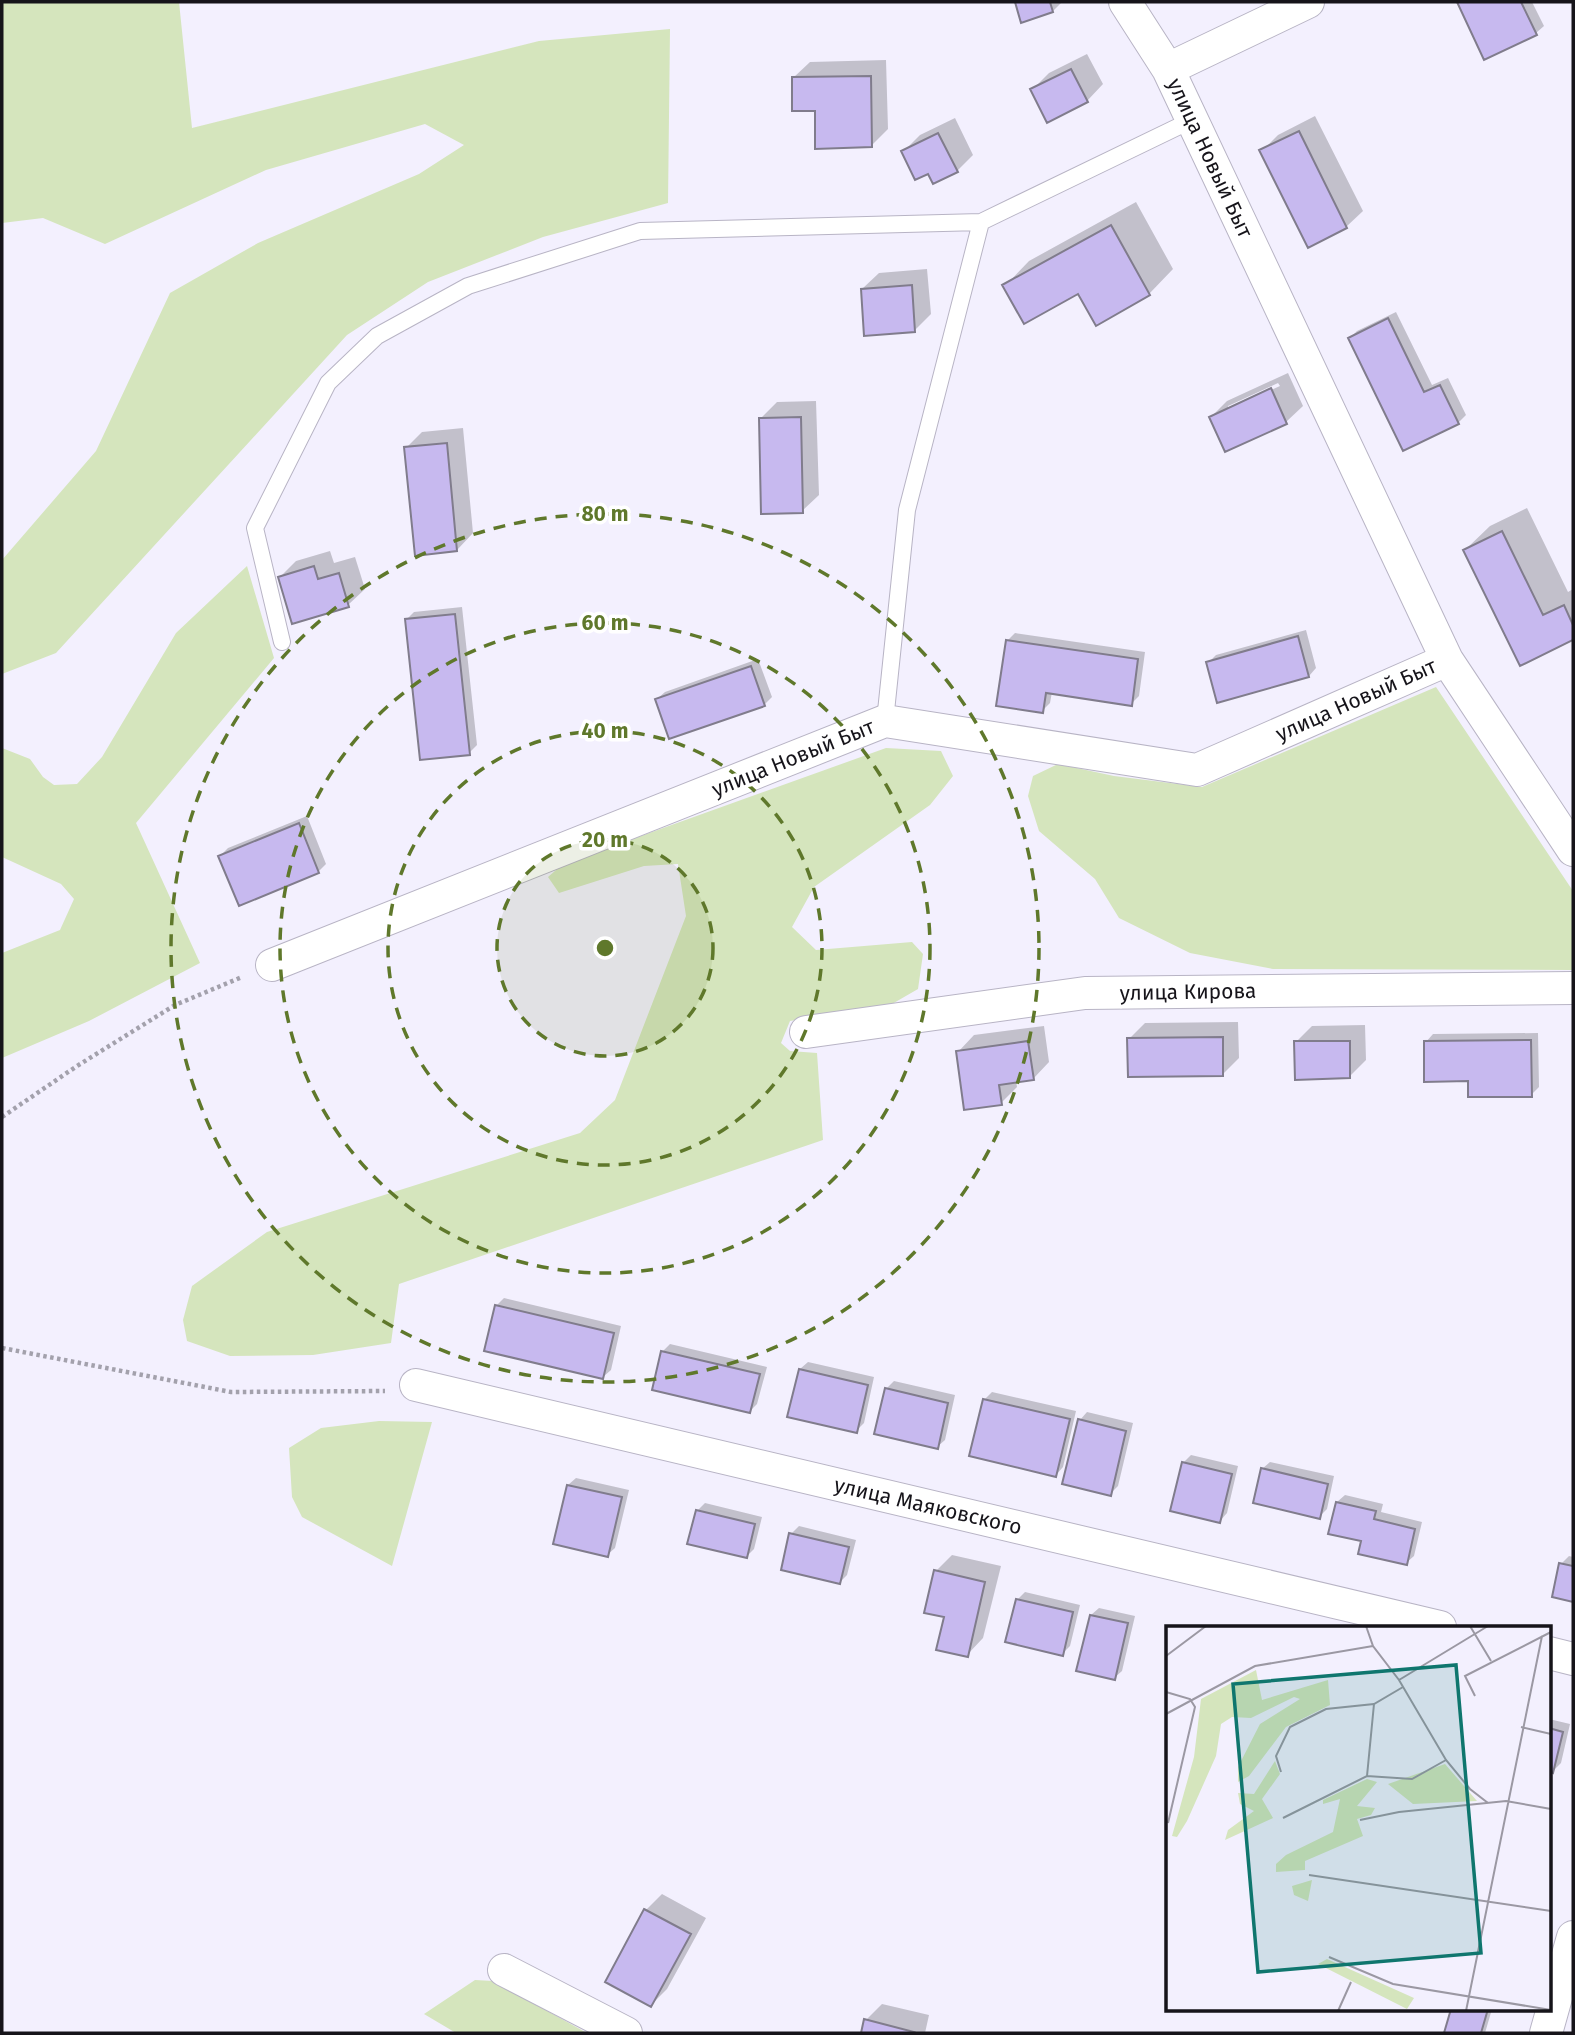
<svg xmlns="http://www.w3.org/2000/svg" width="1575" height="2035" viewBox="0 0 1575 2035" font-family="'Fira Sans',sans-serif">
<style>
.green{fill:#d5e5bd}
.shadow{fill:#0003;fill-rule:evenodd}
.building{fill:#c7b9ef;stroke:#807c8c;stroke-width:2}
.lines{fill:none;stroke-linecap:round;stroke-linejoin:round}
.lane-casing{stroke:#b8b4c5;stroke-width:18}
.street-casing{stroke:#b8b4c5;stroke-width:34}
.path{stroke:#a3a1ac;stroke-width:4.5;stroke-dasharray:3.5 3.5;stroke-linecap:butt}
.lane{stroke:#fff;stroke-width:16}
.street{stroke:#fff;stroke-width:32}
.ring{fill:none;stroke:#5f782b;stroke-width:3.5;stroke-dasharray:12 9}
.labels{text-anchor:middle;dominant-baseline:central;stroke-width:7;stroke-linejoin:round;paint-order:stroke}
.street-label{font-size:21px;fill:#16141a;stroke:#fff}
.inset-road{fill:none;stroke:#9b98a3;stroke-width:2}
.view{fill:#0f766e;fill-opacity:0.15;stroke:#0f766e;stroke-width:3.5}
.inset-edge{fill:none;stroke:#16141a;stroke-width:3.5}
.centre{fill:#5f782b;stroke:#fff;stroke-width:3.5}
.ring-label{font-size:21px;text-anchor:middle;font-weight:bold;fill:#5f782b;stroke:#fff;stroke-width:7;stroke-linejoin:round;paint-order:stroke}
</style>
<rect width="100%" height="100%" fill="#f3f0fe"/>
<!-- green -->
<path class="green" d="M2,2H179L192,128L539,41L670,29L668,203L543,237L428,282L347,335L56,653L2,674V560L96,451L170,293L258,243L419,174L464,145L425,124L266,170L105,244L43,218L2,223Z
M247,566L274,658L136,823L200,963L89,1021L2,1058V953L60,930L74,899L61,884L2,857V748L30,759L43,777L54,785L77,784L102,757L176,633Z
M1436,687L1573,891V970L1273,969L1190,953L1119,918L1095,879L1039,831L1028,796L1033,776L1058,764L1114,776L1202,787Z
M886,748L941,751L953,776L930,805L814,887L792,927L816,950L912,942L923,954L918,989L892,1004L790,1021L781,1043L790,1051L817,1053L823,1140L399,1284L391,1343L313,1355L230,1356L187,1341L183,1320L192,1286L267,1232L580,1133L615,1100L686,916L678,864L644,866L559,893L548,877L563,864Z
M379,1421L432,1422L392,1566L302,1517L292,1497L289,1448L321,1428Z
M475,1980L493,1981L587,2033H456L424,2014Z"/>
<!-- shadow -->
<path class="shadow" d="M1016,2H1062L1053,11L1023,21Z
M1459,2H1532L1544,26L1536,33L1485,58Z
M1087,54L1103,84L1087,101L1032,90L1049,73Z
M886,60L888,129L871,146L817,109L793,78L810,62Z
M1315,116L1363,211L1346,227L1262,151L1278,135Z
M955,118L973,155L957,171H929L903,152L920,135Z
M1136,202L1173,269L1149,294L1005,286L1029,261Z
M927,269L931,314L914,331L862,289L879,273Z
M1396,312L1432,385L1448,378L1466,415L1458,423L1350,338L1357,331Z
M1288,373L1303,406L1286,422L1226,450L1211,417L1227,401ZM1278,383L1280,386L1228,410V406Z
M816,401L819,495L802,511L760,419L777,402Z
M463,428L473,533L457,550L406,448L422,432Z
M1527,508L1568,592L1573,589V638L1521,663L1465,550L1490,526Z
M330,551L334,563L355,557L365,589L348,605L293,622L280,577L296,561Z
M462,607L477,745L469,753L406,620L414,612Z
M1306,630L1316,668L1309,676L1208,663L1216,655Z
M1015,633L1145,652L1139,696L1131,704L1052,692L1050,703L1042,711L1007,641Z
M758,659L772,697L764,705L657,699L665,692Z
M307,816L326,864L318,872L240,904L220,856L228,848Z
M1238,1022L1239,1058L1222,1075L1129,1039L1145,1023Z
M1365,1025L1366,1060L1349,1077L1296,1042L1312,1026Z
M1044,1026L1049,1062L1033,1079L1016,1081L1017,1087L1001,1103L958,1052L974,1035Z
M1538,1033L1539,1087L1531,1095L1469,1080L1426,1042L1433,1034Z
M504,1298L621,1326L611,1370L603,1377L496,1306Z
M670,1344L767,1367L757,1404L750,1411L663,1351Z
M808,1362L874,1377L864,1423L856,1431L800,1369Z
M894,1381L955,1395L945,1440L937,1447L886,1389Z
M992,1392L1076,1411L1063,1467L1056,1475L984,1400Z
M1087,1412L1133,1423L1118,1486L1110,1494L1080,1420Z
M1191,1455L1238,1466L1227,1513L1220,1521L1183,1463Z
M1270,1462L1334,1476L1327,1509L1319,1517L1262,1469Z
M576,1478L629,1490L615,1548L607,1555L568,1485Z
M1345,1495L1383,1504L1381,1512L1422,1522L1414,1556L1406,1563L1363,1540L1337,1502Z
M705,1503L762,1517L754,1549L746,1557L697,1511Z
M799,1526L856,1540L847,1575L840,1582L791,1534Z
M952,1555L1001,1566L983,1638L967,1655L946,1616L936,1571Z
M1569,1556L1573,1557V1600L1554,1595L1561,1564Z
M1025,1592L1080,1605L1070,1646L1062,1654L1017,1600Z
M1099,1608L1135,1616L1122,1671L1114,1678L1091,1615Z
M1549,1719L1570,1724L1561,1763L1553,1771L1549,1770Z
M662,1894L706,1918L667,1989L651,2005L646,1910Z
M882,2004L929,2015L925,2033H862L866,2020Z
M1453,2009H1492L1485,2033H1446Z"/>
<!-- building -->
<path class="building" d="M1015,2H1050L1053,12L1021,23Z
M1457,2H1521L1537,35L1484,60Z
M1071,69L1088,102L1047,123L1030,89Z
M871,76L872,147L815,149V111H792V77Z
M1299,131L1347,228L1308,248L1259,150Z
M938,133L958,172L933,184L928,174L915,180L901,151Z
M1111,225L1150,295L1096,326L1078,294L1024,324L1002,285Z
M912,285L915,332L864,336L861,289Z
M1388,318L1424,392L1440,385L1459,424L1403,451L1348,338Z
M1271,388L1287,424L1225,452L1209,417Z
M801,417L803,513L761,514L759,418Z
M447,443L457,551L415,556L404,447Z
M1502,531L1543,615L1564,605L1573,625V640L1520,666L1463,550Z
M314,566L318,579L339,573L349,607L292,624L278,577Z
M455,614L470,755L420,760L405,619Z
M1298,636L1309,677L1217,703L1206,662Z
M1006,640L1138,659L1132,706L1046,693L1043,713L996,706Z
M751,666L765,706L669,739L655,699Z
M299,823L319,873L239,906L218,856Z
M1223,1037V1076L1128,1077L1127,1038Z
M1531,1040L1532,1097H1468V1081L1424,1082V1041Z
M1028,1041L1034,1080L999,1085L1002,1105L964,1110L956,1051Z
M1294,1041H1350V1078L1295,1080Z
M495,1305L614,1333L603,1379L484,1351Z
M661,1351L760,1374L750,1413L652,1390Z
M799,1369L868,1385L857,1433L787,1417Z
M885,1388L948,1403L938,1449L874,1434Z
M983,1399L1070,1419L1056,1477L969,1456Z
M1078,1419L1126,1431L1111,1496L1062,1484Z
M1182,1462L1232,1474L1220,1523L1170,1511Z
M1261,1468L1328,1484L1320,1519L1253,1503Z
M567,1485L622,1497L608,1557L553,1544Z
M1336,1502L1376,1511L1374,1519L1415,1529L1407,1565L1358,1554L1361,1541L1328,1534Z
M696,1510L755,1524L747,1558L687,1544Z
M789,1533L849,1547L840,1584L781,1570Z
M1559,1563L1573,1566V1602L1552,1597Z
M934,1570L985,1582L968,1657L936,1650L944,1617L924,1613Z
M1016,1599L1073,1612L1063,1656L1005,1642Z
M1090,1615L1128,1623L1115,1680L1076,1671Z
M1549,1728L1563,1732L1553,1773L1549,1771Z
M644,1909L691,1934L651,2007L605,1982Z
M1451,2009H1488L1481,2033H1444Z
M864,2019L914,2032L913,2033H861Z"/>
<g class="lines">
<defs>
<path id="lane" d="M282,642L255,528L328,383L377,336L468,286L640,231L981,222L1192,120
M885,721L907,510L981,222"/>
<path id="street" d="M1125,2L1168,69L1447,660L1573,850
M1168,69L1308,2
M272,965L885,721L1197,770L1447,660
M806,1032L1085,993L1573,988
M416,1385L1440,1627
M1549,1653L1573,1659
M504,1970L626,2033
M1546,2033L1573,1937"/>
</defs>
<!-- lane casing -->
<use href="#lane" class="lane-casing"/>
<!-- street casing -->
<use href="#street" class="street-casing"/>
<!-- path -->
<path class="path" d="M2,1117L77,1066L175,1005L242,977
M2,1348L231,1392L385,1391"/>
<!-- lane -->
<use href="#lane" class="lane"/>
<!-- street -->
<use href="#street" class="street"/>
</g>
<!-- distance rings -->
<circle cx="605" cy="948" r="108" fill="#5f782b" fill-opacity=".12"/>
<g class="ring">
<circle cx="605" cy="948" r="108"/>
<circle cx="605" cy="948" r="217"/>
<circle cx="605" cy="948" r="325"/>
<circle cx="605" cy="948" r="434"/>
</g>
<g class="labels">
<!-- street labels -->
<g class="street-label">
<text transform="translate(1210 158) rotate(65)">улица Новый Быт</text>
<text transform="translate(1356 700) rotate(-24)">улица Новый Быт</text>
<text transform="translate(793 758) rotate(-22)">улица Новый Быт</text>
<text transform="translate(1188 992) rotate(-1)">улица Кирова</text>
<text transform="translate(928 1506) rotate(13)">улица Маяковского</text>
</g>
</g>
<!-- overview -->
<g transform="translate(1166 1626)">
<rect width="385" height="385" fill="#f3f0fe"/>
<path d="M90,44L96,74L162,54L164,79L120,101L83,150L72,156V141L94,98L134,73L128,71L85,92L66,91L55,98L50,130L21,195L11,211L6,210L28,131L35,73ZM109,135L114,148L96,173L107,192L59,214L62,204L88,185L74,178L72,167L88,168ZM279,138L311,175L247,178L222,158ZM201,153L211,156L191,180L209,182L205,189L191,193L197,210L139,235V244L110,246V238L120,229L167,206L174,173L157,178V174ZM146,254L142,275L128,269L126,260ZM161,333L248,372L241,383L152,338Z" fill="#d5e5bd"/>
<path class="inset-road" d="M200,0L207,20L233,54L280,134L304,163L322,177M304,0L325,35M0,30L40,0M233,54L322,0M0,66L24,73L29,81L2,197M309,70L299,50L385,6M0,88L89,40L207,20M355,101L385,108M115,146L110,130L124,101L160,83L208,78L237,61M201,150L208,78M117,192L201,150L246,153L280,134M194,194L233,186L340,175L385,183M143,249L385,285M163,331L227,358L385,384M172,385L185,356M300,385L376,10"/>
<path class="view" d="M290,39L315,327L92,346L67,58Z"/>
<rect width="385" height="385" class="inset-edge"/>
</g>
<circle cx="605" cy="948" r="10" class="centre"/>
<g class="ring-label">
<text x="605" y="521">80 m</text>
<text x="605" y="630">60 m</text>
<text x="605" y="738">40 m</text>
<text x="605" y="847">20 m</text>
</g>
<!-- border -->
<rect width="1575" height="2035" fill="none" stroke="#16141a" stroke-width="7"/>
</svg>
